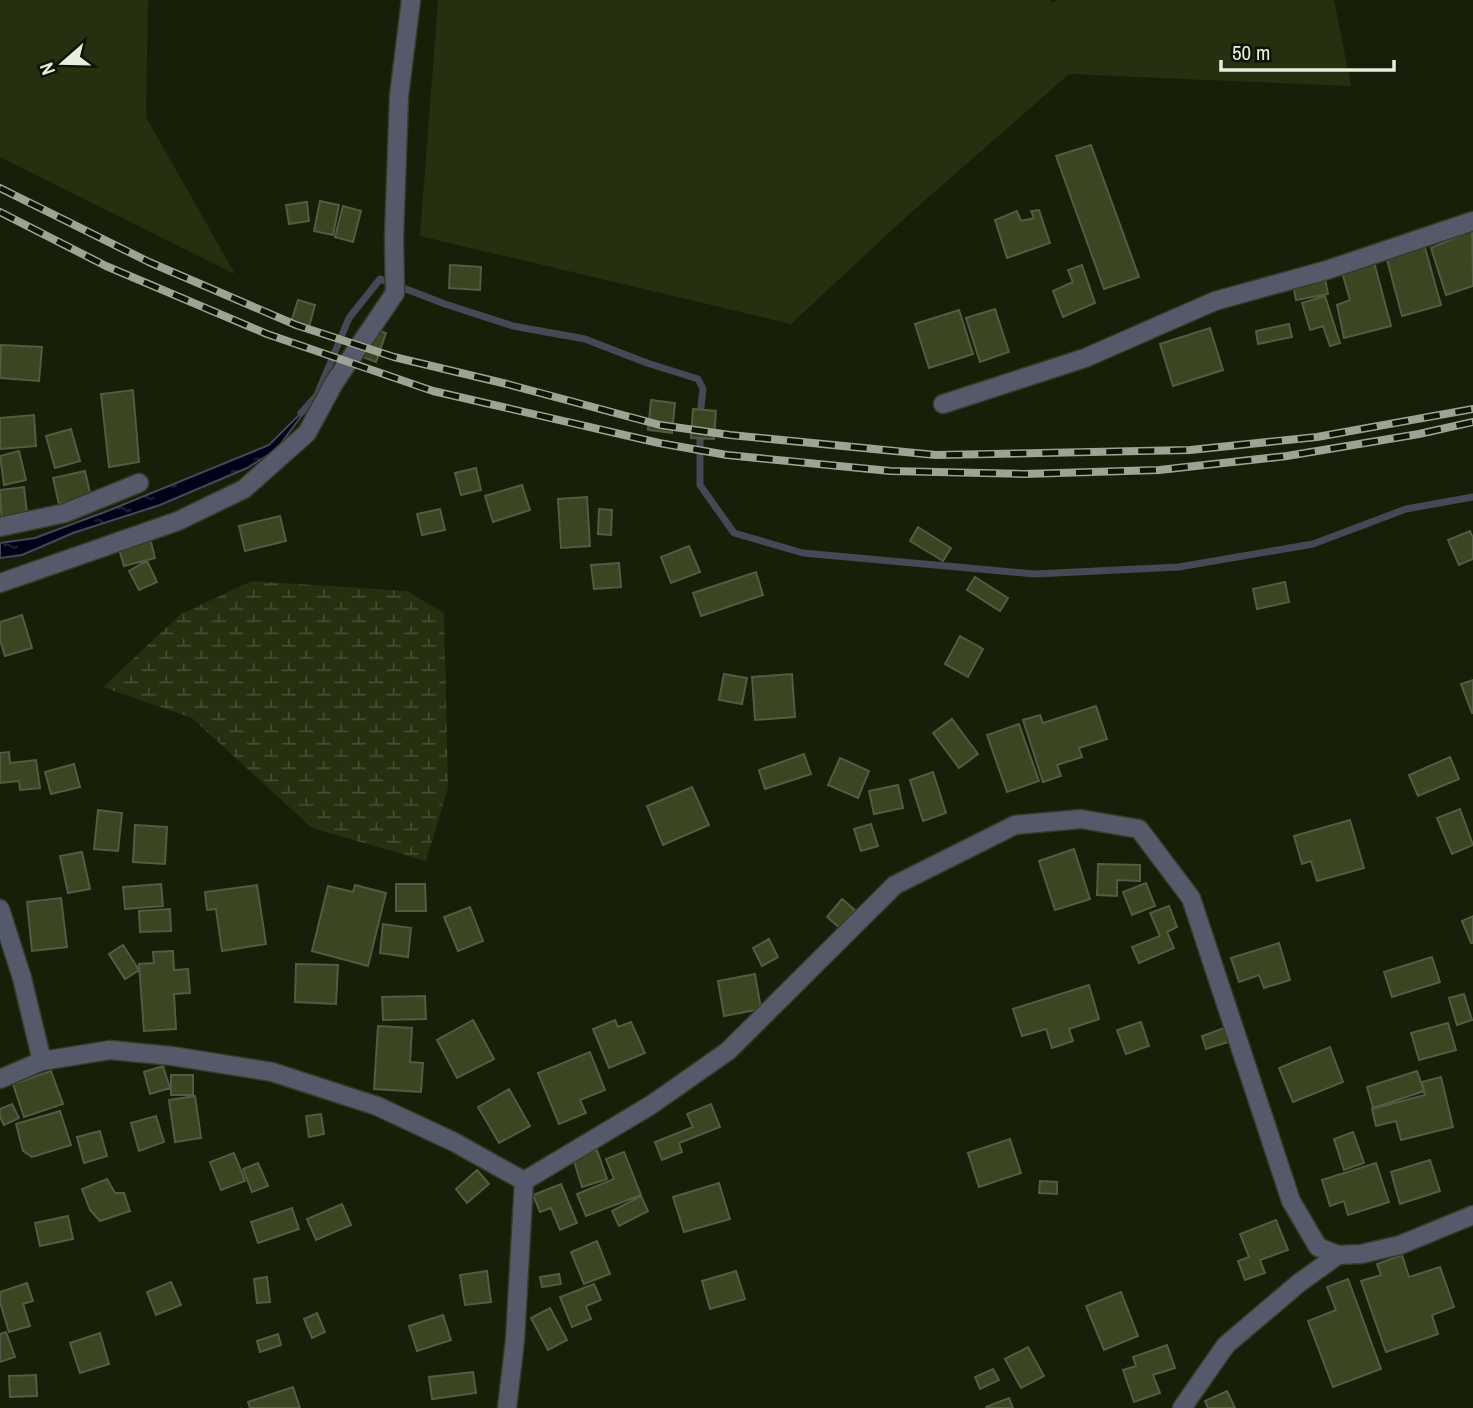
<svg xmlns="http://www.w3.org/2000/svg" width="1473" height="1408" viewBox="0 0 1473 1408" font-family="'Archivo Narrow',sans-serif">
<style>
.grass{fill:#262f10}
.wetland{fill:url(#wetland-marsh)}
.water{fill:url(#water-ripples);stroke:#464855;stroke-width:2}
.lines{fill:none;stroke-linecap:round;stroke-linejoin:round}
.stream{stroke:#464855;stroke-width:7}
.building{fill:#3a4521;stroke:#525b43;stroke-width:2}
.minor-casing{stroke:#353c27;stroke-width:21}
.minor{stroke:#555a6a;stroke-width:18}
.rail-casing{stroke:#9ea494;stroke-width:8}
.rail{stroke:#0f1503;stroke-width:5;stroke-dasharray:16;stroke-linecap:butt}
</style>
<defs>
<pattern id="wetland-marsh" width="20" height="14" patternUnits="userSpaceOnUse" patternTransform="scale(1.75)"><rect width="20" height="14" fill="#262f10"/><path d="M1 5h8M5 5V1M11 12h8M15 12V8" fill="none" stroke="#464d32"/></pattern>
<pattern id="water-ripples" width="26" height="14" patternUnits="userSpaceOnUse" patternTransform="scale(1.75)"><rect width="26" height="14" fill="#01021a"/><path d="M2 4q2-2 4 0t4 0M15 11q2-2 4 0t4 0" fill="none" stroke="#26273b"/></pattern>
</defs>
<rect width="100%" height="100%" fill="#181f09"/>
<!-- grass -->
<path class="grass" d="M0,0H148L146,117L235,274L0,157Z
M438,0H1049L1053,2L1059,0H1334L1351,86L1069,74L906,217L791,324L420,236Z"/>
<!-- wetland -->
<path class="wetland" d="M252,581L407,591L444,613L448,788L426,861L312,828L192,718L103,687L181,614Z"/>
<!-- water -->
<path class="water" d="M311,403L276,450L247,468L160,505L73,533L22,555L0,558V543L35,538L110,510L269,445Z"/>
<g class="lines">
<!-- stream -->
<path class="stream" d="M301,413L317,395L349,318L380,279L445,304L513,326L585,339L647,363L698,379L703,389L700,416
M700,431V485L734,533L803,553L1035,574L1179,567L1313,544L1406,509L1473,497"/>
</g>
<!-- building -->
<path class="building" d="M1091,145L1139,277L1104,289L1056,156Z
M320,201L339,205L333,235L314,231Z
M307,202L309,221L289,224L286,205Z
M343,206L361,211L353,242L335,237Z
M1039,210L1050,243L1007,258L995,220L1017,211L1021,221L1034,218L1031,211Z
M1472,230L1473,286L1446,295L1431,248Z
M1424,244L1441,305L1402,316L1386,256Z
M1374,262L1391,326L1344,338L1337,305L1350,300L1342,272Z
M450,265L481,267L480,290L449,288Z
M1082,265L1095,303L1063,317L1053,291L1073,282L1068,270Z
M1325,279L1328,294L1296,300L1293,284Z
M1325,296L1340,343L1330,346L1323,326L1310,330L1302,303Z
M298,300L315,305L309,327L291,322Z
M995,309L1009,352L980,362L966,318Z
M959,310L973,354L929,368L915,324Z
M1289,324L1292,337L1258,344L1256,331Z
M367,326L386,333L376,362L357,355Z
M1210,328L1223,370L1173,386L1160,344Z
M1,345L42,347L39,381L0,378Z
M133,390L139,462L109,467L101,394Z
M651,400L675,403L672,433L648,430Z
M693,409L716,411L714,439L691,438Z
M34,415L36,446L0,449V418Z
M71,429L80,461L55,468L46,436Z
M19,451L26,480L4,485L0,456Z
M476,468L481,490L461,495L455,473Z
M85,471L91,497L59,504L53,478Z
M522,485L530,510L493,522L485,496Z
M24,487L28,522L2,525L0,490Z
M587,497L590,546L561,548L558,499Z
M440,509L445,530L422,535L417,514Z
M599,509L612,510L611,535L598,534Z
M280,516L286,541L245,551L239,526Z
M918,527L951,548L943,561L910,541Z
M1470,531L1473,538V559L1459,565L1448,540Z
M150,538L155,558L124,566L118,546Z
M689,546L700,572L671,583L661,557Z
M147,561L157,582L139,590L129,571Z
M619,563L621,587L594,589L591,565Z
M756,572L763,595L701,616L693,593Z
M975,577L1008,598L1000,611L967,590Z
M1285,582L1289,602L1257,609L1253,589Z
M22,615L32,648L5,656L0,640V622Z
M960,636L983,649L968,677L945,664Z
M724,674L747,678L742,704L719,700Z
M792,674L795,717L755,720L752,677Z
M1473,680V713H1472L1461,684Z
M1096,706L1107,739L1079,748L1082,757L1057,765L1061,776L1043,782L1023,720L1040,715L1043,723Z
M952,719L978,754L959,768L933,733Z
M1019,724L1039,781L1007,792L987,735Z
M9,752L10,763L36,760L40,788L20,790L19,781L0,783V753Z
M804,754L811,774L765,789L759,770Z
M1450,757L1459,779L1418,796L1409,775Z
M840,758L869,771L858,798L828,785Z
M74,764L80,787L51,794L45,772Z
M933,772L946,813L923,821L910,780Z
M898,785L903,808L874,814L869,791Z
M692,787L709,825L663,845L647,806Z
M1460,809L1473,845L1452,854L1437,818Z
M98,810L122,813L118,851L94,849Z
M1350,820L1364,868L1317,881L1311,861L1302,864L1294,836Z
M871,824L878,846L861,851L854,829Z
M135,825L167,827L165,864L133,862Z
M1074,849L1090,899L1055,910L1039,861Z
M82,852L90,889L68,893L60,856Z
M1098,864L1140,865V881L1117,880V896L1097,895Z
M1146,883L1155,906L1132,915L1123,892Z
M161,884L163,906L125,909L123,887Z
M396,884H425L426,911H396Z
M257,885L266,944L222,951L216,909L207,910L205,892Z
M355,885L386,893L368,966L312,951L328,886L353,892Z
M61,898L67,947L32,951L27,902Z
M842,899L855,910L840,928L827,917Z
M1169,906L1177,927L1167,932L1174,948L1139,963L1132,947L1160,936L1150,913Z
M470,907L483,941L458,951L444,917Z
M170,909L171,931L140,932L139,911Z
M1473,916V943H1471L1462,921Z
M383,924L411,928L408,957L380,953Z
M769,939L778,957L762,966L753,948Z
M1279,943L1290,980L1264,988L1259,975L1239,982L1231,958Z
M123,945L139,970L125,979L109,954Z
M173,951L174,970L188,969L190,993L174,994L176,1029L144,1031L139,964L154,963L153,952Z
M1432,957L1440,982L1392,997L1384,972Z
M296,964L338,965L336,1004L295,1002Z
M755,974L761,1009L724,1016L718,981Z
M1089,985L1099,1019L1069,1029L1073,1041L1052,1048L1046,1029L1022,1036L1013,1009Z
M1464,994L1472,1020L1457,1025L1449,998Z
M425,996L426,1019L383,1020L382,997Z
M473,1020L494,1059L457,1078L437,1040Z
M615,1020L618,1027L631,1022L645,1053L609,1068L593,1029Z
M1141,1022L1149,1046L1126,1054L1117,1030Z
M1448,1023L1456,1050L1419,1060L1411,1033Z
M378,1026L412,1028L410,1062L423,1063L421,1092L374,1089Z
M1224,1028L1228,1042L1206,1049L1202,1036Z
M1330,1047L1343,1082L1293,1102L1279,1068Z
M590,1052L605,1090L580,1100L586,1113L559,1124L538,1073Z
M163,1066L170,1088L150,1094L144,1072Z
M51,1071L63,1104L24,1117L13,1084Z
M1417,1071L1424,1091L1373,1108L1367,1087Z
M171,1075H193V1095H171Z
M1441,1077L1453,1127L1401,1140L1396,1121L1376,1126L1372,1109L1425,1095L1422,1082Z
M509,1089L530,1126L499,1143L478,1107Z
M195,1096L201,1138L175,1142L169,1100Z
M12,1104L19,1118L4,1125L0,1117V1109Z
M711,1104L720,1127L679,1143L682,1152L662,1160L655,1142L693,1127L687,1114Z
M60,1111L71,1145L32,1157L23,1151L16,1124Z
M321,1114L324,1134L309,1137L306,1116Z
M156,1116L164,1142L139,1151L131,1123Z
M100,1131L107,1156L84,1163L77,1137Z
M1353,1132L1364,1163L1344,1170L1334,1139Z
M1010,1139L1021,1173L979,1187L968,1153Z
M597,1150L607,1179L582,1187L573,1158Z
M624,1152L641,1195L586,1216L577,1194L614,1179L606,1159Z
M234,1153L245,1181L221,1190L210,1162Z
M1430,1160L1440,1191L1400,1204L1391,1172Z
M258,1163L268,1186L252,1192L243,1169Z
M1376,1163L1389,1202L1348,1215L1344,1201L1330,1206L1322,1180Z
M477,1170L489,1184L467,1203L456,1189Z
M107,1179L115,1193H124L130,1211L100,1221L90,1210L82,1189Z
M1040,1181L1057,1182V1194L1039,1193Z
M719,1183L730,1219L684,1232L673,1197Z
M561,1184L577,1223L560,1230L551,1208L540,1212L533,1195Z
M641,1196L648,1211L619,1226L612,1211Z
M342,1204L351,1225L316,1240L307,1219Z
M292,1208L299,1229L258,1243L251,1222Z
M68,1216L73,1239L40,1246L35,1223Z
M1276,1220L1288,1250L1260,1260L1265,1273L1245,1280L1238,1261L1249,1257L1240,1234Z
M597,1241L610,1274L584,1284L571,1252Z
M1402,1255L1409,1277L1440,1267L1454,1307L1432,1315L1438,1334L1386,1352L1361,1281L1381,1275L1377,1264Z
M487,1271L491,1302L465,1305L460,1275Z
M736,1271L745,1299L710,1309L702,1281Z
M559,1274L561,1284L542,1287L540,1277Z
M267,1277L270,1302L257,1303L254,1279Z
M1348,1279L1381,1369L1333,1387L1308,1321L1336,1310L1327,1287Z
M171,1282L181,1305L156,1315L147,1292Z
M27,1283L33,1301L23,1304L30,1326L9,1332L0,1302V1292Z
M594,1284L601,1300L586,1306L591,1319L572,1327L560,1297Z
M1121,1292L1138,1336L1104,1350L1086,1306Z
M550,1308L567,1340L548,1350L531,1318Z
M317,1313L325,1332L312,1338L304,1319Z
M443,1315L451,1340L417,1351L409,1326Z
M6,1332L15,1357L0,1362V1334Z
M100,1333L109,1364L80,1373L70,1343Z
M278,1334L281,1345L260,1352L257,1341Z
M1167,1345L1175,1368L1153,1375L1160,1393L1134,1402L1123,1370L1136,1366L1133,1357Z
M1028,1347L1044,1376L1021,1388L1005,1359Z
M993,1369L999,1380L980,1389L975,1377Z
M473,1372L476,1393L432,1399L429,1377Z
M36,1375L37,1396L10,1397L9,1376Z
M293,1387L300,1408H250L248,1402Z
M1227,1391L1235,1408H1208L1205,1401Z
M1009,1398L1013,1408H986V1407Z"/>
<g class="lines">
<defs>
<path id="minor" d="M943,404L1085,358L1215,301L1327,270L1473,221
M0,527L65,513L139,483
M0,583L178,521L244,489L307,433L334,383L395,293L394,238L399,96L411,0
M0,909L22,978L42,1061
M0,1079L42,1061L110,1050L172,1056L272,1072L377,1106L454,1142L524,1181
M507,1408L515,1340L524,1181L651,1105L728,1051L895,885L1015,825L1081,819L1139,829L1191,898L1291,1201L1318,1247L1338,1255L1361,1254L1400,1245L1473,1215
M1182,1408L1226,1345L1299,1283L1338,1255"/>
</defs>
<!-- minor casing -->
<use href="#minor" class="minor-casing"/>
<!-- minor -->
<use href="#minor" class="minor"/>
<defs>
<path id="rail" d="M0,188L149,262L296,325L394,357L507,384L660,425L730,435L936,455L1190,450L1317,437L1473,409
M0,212L106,266L267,334L433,391L659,443L727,455L890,471L1024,474L1159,470L1287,456L1419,434L1473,422"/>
</defs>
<!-- rail casing -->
<use href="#rail" class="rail-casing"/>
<!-- rail -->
<use href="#rail" class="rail"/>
</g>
<!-- north arrow -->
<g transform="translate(63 63) rotate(250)" stroke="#0f1503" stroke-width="5" paint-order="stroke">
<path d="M0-5L12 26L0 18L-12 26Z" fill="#e8ede0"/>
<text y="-10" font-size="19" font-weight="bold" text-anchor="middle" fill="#e8ede0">N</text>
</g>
<!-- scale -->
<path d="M1221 60v10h173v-10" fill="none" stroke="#e8ede0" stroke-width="3.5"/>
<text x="1232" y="60" font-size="21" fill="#e8ede0" stroke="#0f1503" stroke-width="5" paint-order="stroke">50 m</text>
</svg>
